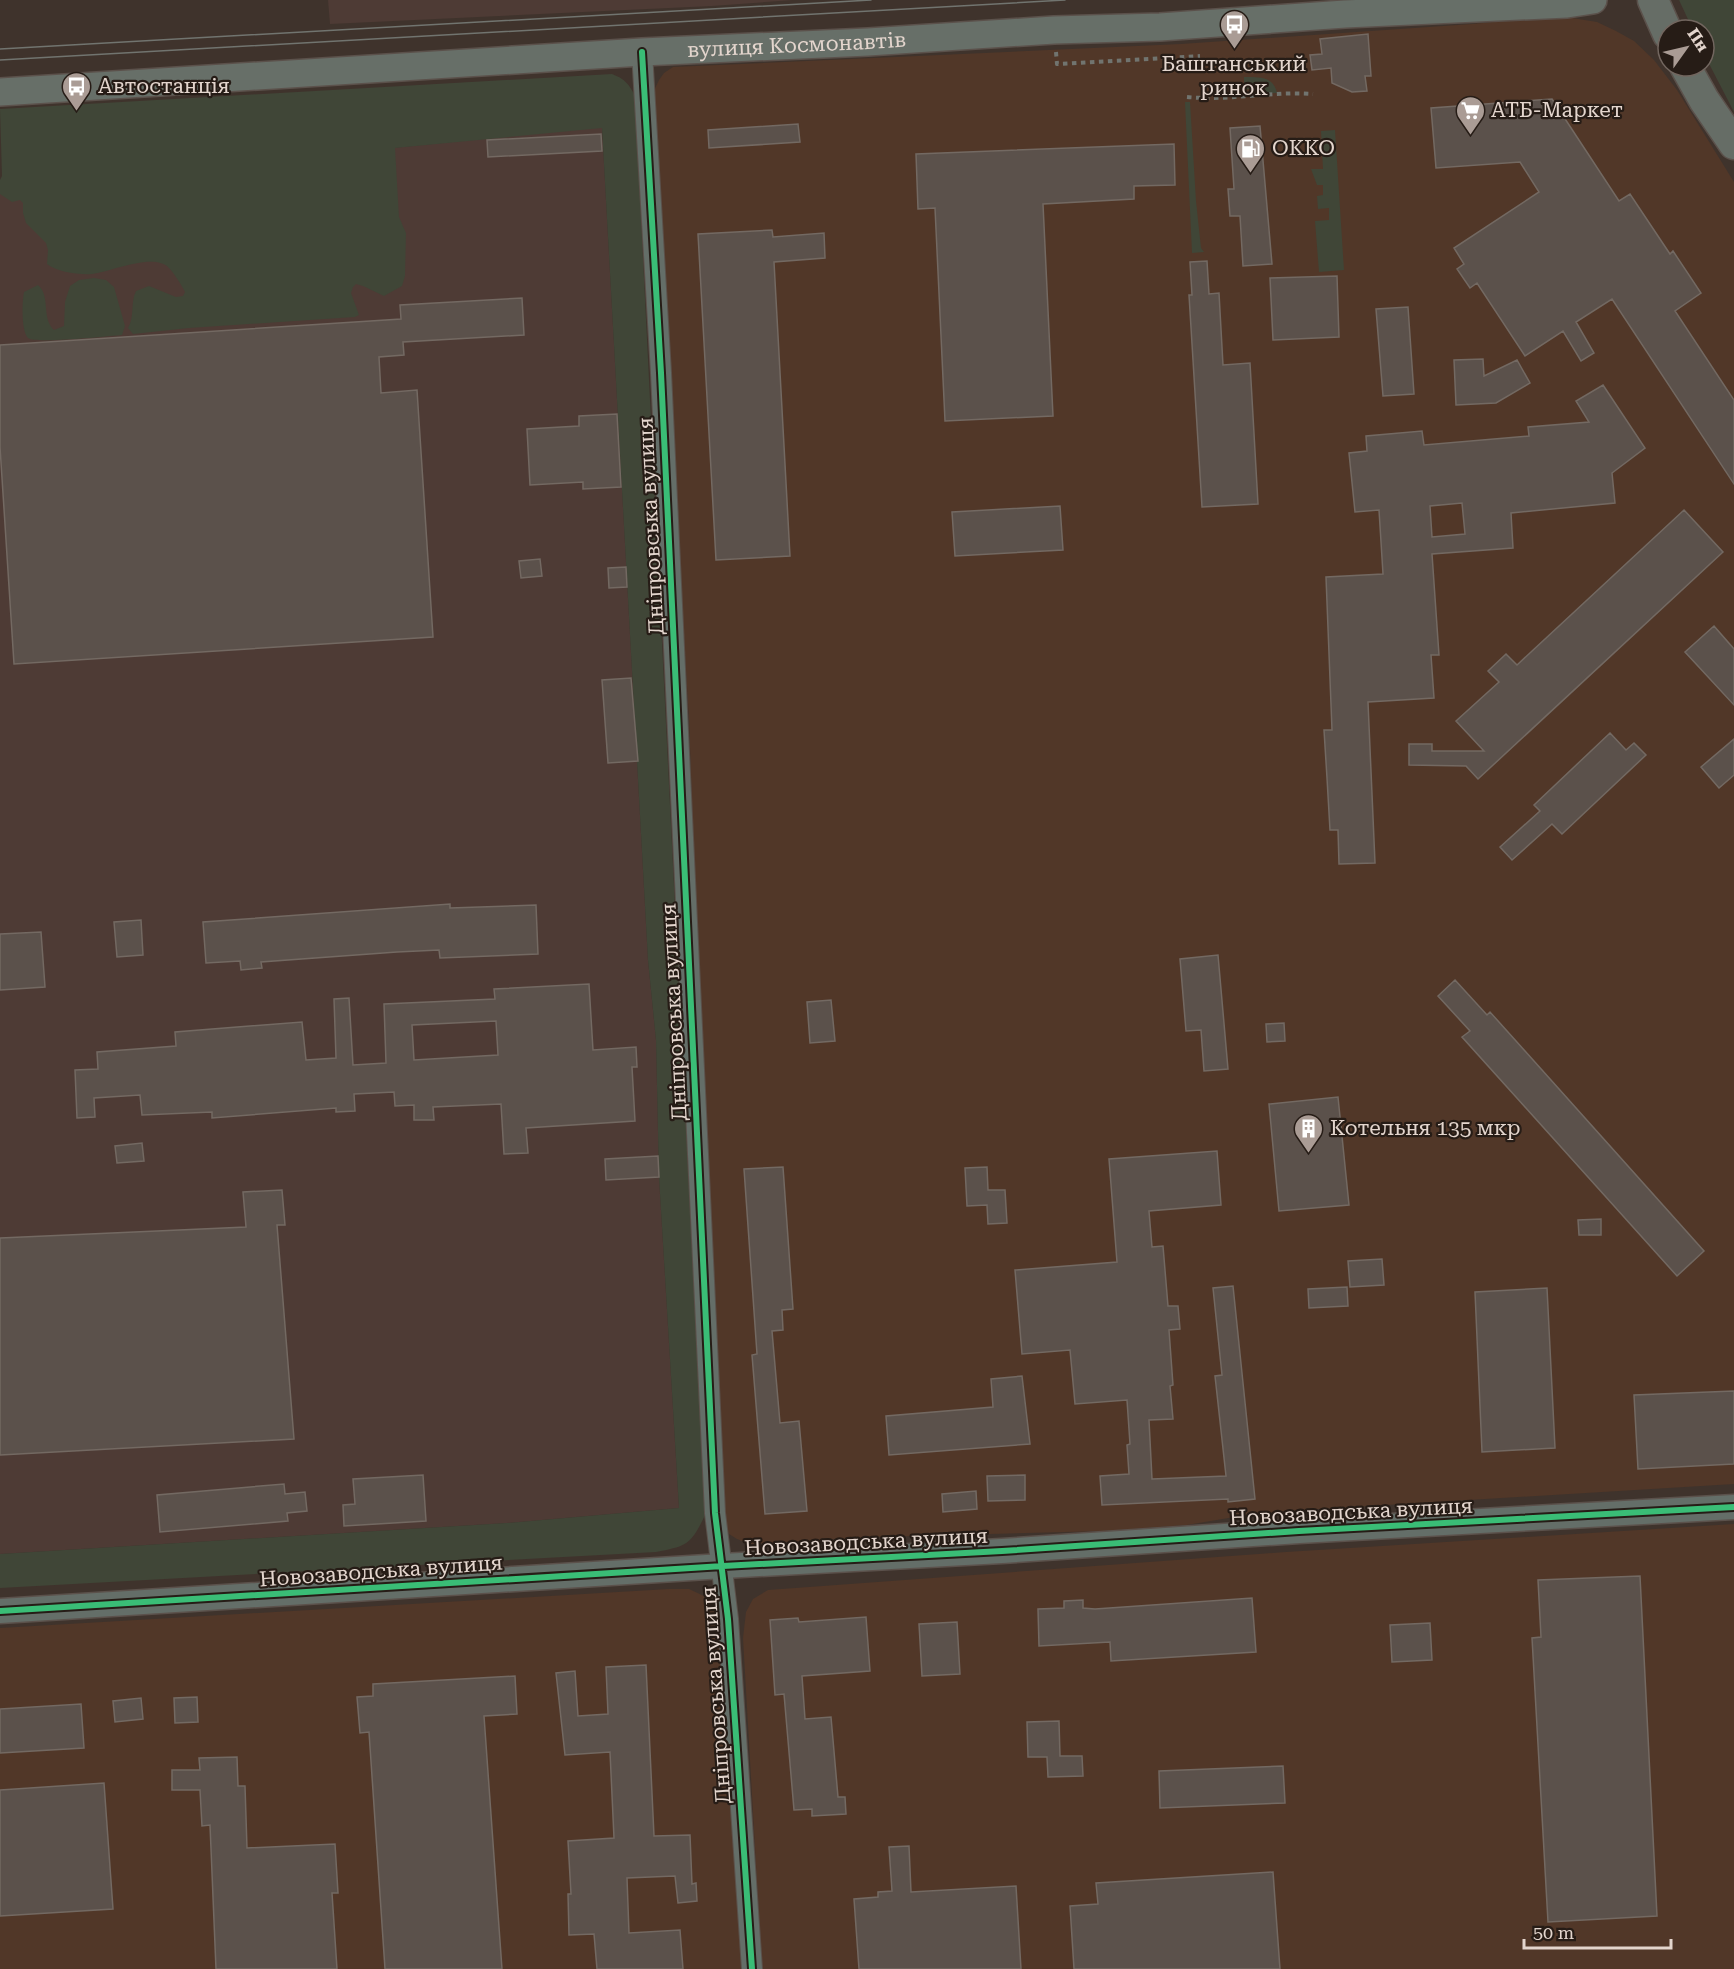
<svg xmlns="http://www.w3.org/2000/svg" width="1734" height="1969" viewBox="0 0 1734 1969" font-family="'Roboto Serif',serif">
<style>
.commercial{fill:#4e3b35}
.built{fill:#513728}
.green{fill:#404637}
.building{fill:#5b514b;stroke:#736962;stroke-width:1.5;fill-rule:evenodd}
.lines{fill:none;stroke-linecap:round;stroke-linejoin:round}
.minor-casing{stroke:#5b514b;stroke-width:22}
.tertiary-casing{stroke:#5b514b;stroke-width:27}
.secondary-casing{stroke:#5b514b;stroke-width:30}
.primary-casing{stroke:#5b514b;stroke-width:33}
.path{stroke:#71746f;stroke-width:4;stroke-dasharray:4.5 4.5;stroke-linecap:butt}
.minor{stroke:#646e68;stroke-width:20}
.tertiary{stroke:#646e68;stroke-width:24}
.secondary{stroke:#676f68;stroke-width:27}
.primary{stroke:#666d66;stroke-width:30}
.tram{stroke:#71746f;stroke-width:1.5}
.cycleway-casing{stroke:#261c16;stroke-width:10}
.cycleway{stroke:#3abd76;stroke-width:6}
.labels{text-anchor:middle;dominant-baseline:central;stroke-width:4.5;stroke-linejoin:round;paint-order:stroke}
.street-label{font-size:21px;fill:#e3d5cd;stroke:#261c16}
.poi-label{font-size:21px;fill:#e3d5cd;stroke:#261c16;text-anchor:start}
</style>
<rect width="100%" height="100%" fill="#3f332c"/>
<!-- commercial -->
<path class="commercial" d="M328,0H793L712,6L330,24Z
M602,127L648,960L656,1040L659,1177L679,1508L507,1523L0,1554V187Z"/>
<!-- built -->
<path class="built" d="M1560,16L1597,22L1616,31L1634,41L1654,60L1677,90L1734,182V1484L1303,1510L1252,1514L1187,1525L1104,1531L875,1537L750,1544L737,1539L729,1534L725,1525L718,1407L716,1311L698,965L689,720L652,95L659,80L664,73L673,67L1181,44L1472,24Z
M1734,1524V1969H762L743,1638L746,1612L753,1599L768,1590L1286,1552Z
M669,1589H689L706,1597L715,1612L719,1636L742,1969H0V1628Z"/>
<!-- green -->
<path class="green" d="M1679,0H1734V112L1704,54V30H1693Z
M612,74C625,79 629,84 635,96L705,1515C691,1545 687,1546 656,1552L0,1588V1554L507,1523L679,1508L659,1177L656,1040L648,960L602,128L395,148L399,217L406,233L405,276L402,286L384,296L363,286L356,284L353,287L351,293L359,315L355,317L189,328L133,334L128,328C135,316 130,303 136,291L149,286L176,297L183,296L185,292C182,286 174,273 169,268C154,252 111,272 92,274C78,275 57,272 47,264L48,250L46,243L26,223L23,213V203L20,200L12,202L0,194V180L2,176L0,109Z
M1244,77C1258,77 1274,76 1277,93L1252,94L1249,89L1244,90Z
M1185,102H1190L1196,201L1201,248L1204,252L1192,253Z
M1335,130L1344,270L1319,272L1315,221L1329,220V208L1318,209L1317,196L1323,195V185H1317L1311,169H1323L1321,131Z
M94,278L106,280L114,287L125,326L122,335C109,336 35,344 28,338C21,331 22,302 24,292L38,285C51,296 41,318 54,330L64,326L65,302L70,286L79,280Z"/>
<!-- building -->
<path class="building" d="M1368,34L1371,76H1365L1367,91L1352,92L1332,83L1331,68L1312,70L1310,55L1322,54L1320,39Z
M1552,99L1619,201L1630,194L1670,254L1673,251L1701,293L1675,311L1734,400V484L1612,299L1576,322L1594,353L1581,361L1563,331L1525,356L1477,283L1470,288L1457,269L1464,264L1454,248L1539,192L1520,162L1436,168L1431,108Z
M798,124L800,142L709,148L708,130Z
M1260,126L1272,264L1243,266L1240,216H1230L1228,189H1234L1230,128Z
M601,134L602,151L488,157L487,140Z
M1174,144L1175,185L1134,186V199L1043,204L1053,416L945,421L935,208L918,209L916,154Z
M772,230L773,237L824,233L825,258L774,262L790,556L716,560L698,234Z
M1207,261L1209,294L1219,293L1223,365L1250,363L1258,504L1202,507L1189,295H1192L1190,262Z
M1337,276L1339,337L1273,340L1270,278Z
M522,298L524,335L403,342L404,355L379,357L381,393L417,390L433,637L14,664L0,447V345L401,319L400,305Z
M1408,307L1414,394L1383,396L1376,309Z
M1483,359L1484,376L1517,360L1530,383L1496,403L1456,405L1454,360Z
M1603,385L1645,448L1612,473L1615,503L1511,513L1513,548L1432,554L1439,655H1431L1434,698L1368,702L1375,863L1339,864L1338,830H1330L1327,778L1324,730H1332L1326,577L1383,574L1379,510L1355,512L1349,453L1367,451L1366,436L1422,431L1424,445L1529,436L1528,427L1589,422L1576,401ZM1462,503L1465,534L1432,537L1430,506Z
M617,414L621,487L583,489V482L530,485L527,429L579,426V416Z
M1060,506L1063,550L955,556L952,512Z
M1684,510L1723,552L1478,779L1466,766L1409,765V744H1432V751H1484L1456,721L1499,682L1488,671L1506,654L1517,665Z
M540,559L542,576L521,578L519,561Z
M626,567L627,587L609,588L608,568Z
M1714,626L1734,649V705L1685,652Z
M631,678L638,761L608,763L602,680Z
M1610,733L1626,750L1634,743L1646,755L1562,834L1552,824L1512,860L1500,847L1540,811L1534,805Z
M1734,739V775L1719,788L1701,767Z
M450,904V908L536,905L538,954L440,958L439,950L397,952L261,962L262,968L241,970L240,961L206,963L203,922Z
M141,920L143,955L117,957L114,922Z
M41,932L45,987L0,990V934Z
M1218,955L1228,1069L1204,1071L1201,1030L1186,1031L1180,959Z
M1455,980L1487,1015L1490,1012L1704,1251L1677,1276L1462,1037L1470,1031L1438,996Z
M589,984L593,1050L636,1047L637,1067H632L635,1121L526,1128L528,1153L504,1154L501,1104L433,1107L434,1120H414V1105L395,1106L394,1092L354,1094L355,1111L336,1112V1108L212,1118V1112L142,1115L140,1095L94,1098L95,1117L77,1118L75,1070L98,1069L97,1052L176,1046L175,1032L302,1022L306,1060L336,1058L334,999L349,998L353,1065L386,1063L384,1004L495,999L494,989ZM496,1021L498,1055L414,1060L412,1025Z
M831,1000L835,1041L810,1043L807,1002Z
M1284,1023L1285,1041L1267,1042L1266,1024Z
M1338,1097L1349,1205L1279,1211L1269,1104Z
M142,1143L144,1161L117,1163L115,1146Z
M1217,1151L1221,1205L1149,1211L1152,1247L1163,1246L1168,1306H1178L1180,1329L1169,1330L1173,1385L1170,1386L1173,1419L1149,1420L1152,1479L1226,1476L1215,1376L1222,1375L1213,1288L1233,1286L1255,1499L1228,1502V1499L1102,1505L1100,1476L1129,1474L1127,1445L1130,1444L1127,1400L1075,1404L1070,1350L1022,1354L1015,1270L1117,1262L1109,1159Z
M658,1156L659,1177L606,1180L605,1159Z
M783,1167L793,1309L782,1310L783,1330L772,1331L780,1423L799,1421L807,1511L765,1514L752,1355L757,1354L744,1169Z
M987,1167L988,1190H1005L1007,1223L988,1224L987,1205L967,1206L965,1168Z
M282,1190L285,1225H277L294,1439L0,1455V1238L246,1227L243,1192Z
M1601,1219V1235H1579L1578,1220Z
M1382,1259L1384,1285L1350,1287L1348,1261Z
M1347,1287L1348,1306L1309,1308L1308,1289Z
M1547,1288L1555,1448L1482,1452L1475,1292Z
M1022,1376L1030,1444L889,1455L886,1416L993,1407L991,1379Z
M1734,1391V1464L1638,1469L1634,1395Z
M423,1475L426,1521L344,1526L343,1505L355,1504L353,1479Z
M1025,1475V1500L988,1501L987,1476Z
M284,1484L285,1494L305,1492L307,1511L287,1513L288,1521L160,1532L157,1495Z
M976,1491L977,1509L943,1512L942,1494Z
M1640,1576L1657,1916L1548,1922L1532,1638L1541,1637L1538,1580Z
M1252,1598L1256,1652L1111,1661L1110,1642L1039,1646L1038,1609L1064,1608V1601L1083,1600V1608L1095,1609Z
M866,1617L870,1671L802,1676L805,1719L831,1717L838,1797H845L846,1814L812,1816V1809L794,1810L784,1694L775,1695L770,1620L798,1618L799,1622Z
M957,1622L960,1674L922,1676L919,1624Z
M1430,1623L1432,1660L1392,1662L1390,1625Z
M646,1665L654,1836L690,1835L692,1884L696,1883L697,1901L678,1903L675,1876L627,1878L629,1933L680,1930L683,1969H597L594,1934L569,1935L568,1894H571L568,1841L614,1838L610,1752L565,1755L556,1673L575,1671L578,1716L608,1714L606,1667Z
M515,1676L517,1714L484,1716L502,1969H385L369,1732L360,1733L357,1697L373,1696V1684Z
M197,1697L198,1722L175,1723L174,1698Z
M141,1698L143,1719L115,1722L113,1701Z
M81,1704L84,1748L0,1753V1709Z
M1059,1721L1060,1756H1082L1083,1776L1048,1777L1047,1757H1028L1027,1722Z
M237,1757L238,1786H245L247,1848L335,1844L338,1893H332L337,1969H216L210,1825L202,1826L200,1790H172V1770H200L199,1758Z
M1283,1766L1285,1803L1160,1808L1159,1771Z
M104,1783L113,1909L0,1916V1790Z
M909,1846L911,1892L1016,1886L1021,1969H859L854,1899L878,1897V1892L892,1891L889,1847Z
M1273,1872L1280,1969H1074L1070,1906L1098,1904L1096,1883Z"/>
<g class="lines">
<defs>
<path id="minor" d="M642,52L661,373L715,1513L728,1619L752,1969"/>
<path id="tertiary" d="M0,1611L723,1566L1002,1551L1299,1531L1734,1507"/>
<g id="secondary">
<path id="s1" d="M0,92L642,52L868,42L1054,30L1160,27L1345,14L1567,4L1593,0"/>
</g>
<path id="primary" d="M1653,0L1668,34
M1685,66L1704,100L1734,144"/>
</defs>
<!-- minor casing -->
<use href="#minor" class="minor-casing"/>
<!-- tertiary casing -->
<use href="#tertiary" class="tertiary-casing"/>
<!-- secondary casing -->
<use href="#secondary" class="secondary-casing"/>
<!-- primary casing -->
<use href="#primary" class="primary-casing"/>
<!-- path -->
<path class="path" d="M1056,52L1057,64L1200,56
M1187,97C1229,101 1271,91 1313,94"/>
<!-- minor -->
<use href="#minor" class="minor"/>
<!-- tertiary -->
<use href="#tertiary" class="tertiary"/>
<!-- secondary -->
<use href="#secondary" class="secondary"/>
<!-- primary -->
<use href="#primary" class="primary"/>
<!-- tram -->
<path class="tram" d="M0,49L871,0
M0,60L1065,0"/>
<defs>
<path id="cycleway" d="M642,52L661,373L715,1513L728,1619L752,1969
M0,1611L723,1566L1002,1551L1299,1531L1734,1507"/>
</defs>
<!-- cycleway casing -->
<use href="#cycleway" class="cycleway-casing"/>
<!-- cycleway -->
<use href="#cycleway" class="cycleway"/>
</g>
<!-- icons -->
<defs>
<symbol id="bus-pin" viewBox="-11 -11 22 30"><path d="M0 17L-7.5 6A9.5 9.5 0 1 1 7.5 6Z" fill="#aa9c95" stroke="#261c16"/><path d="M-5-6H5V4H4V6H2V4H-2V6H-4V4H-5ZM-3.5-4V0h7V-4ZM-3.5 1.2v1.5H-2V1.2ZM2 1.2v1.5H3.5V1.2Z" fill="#fff"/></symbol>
<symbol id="supermarket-pin" viewBox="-11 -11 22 30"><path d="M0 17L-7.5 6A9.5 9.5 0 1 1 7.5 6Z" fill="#aa9c95" stroke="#261c16"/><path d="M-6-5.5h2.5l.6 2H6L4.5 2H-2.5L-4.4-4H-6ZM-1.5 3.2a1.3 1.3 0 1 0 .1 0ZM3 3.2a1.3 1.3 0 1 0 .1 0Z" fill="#fff"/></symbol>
<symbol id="fuel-pin" viewBox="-11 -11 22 30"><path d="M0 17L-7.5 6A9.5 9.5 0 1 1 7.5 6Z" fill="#aa9c95" stroke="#261c16"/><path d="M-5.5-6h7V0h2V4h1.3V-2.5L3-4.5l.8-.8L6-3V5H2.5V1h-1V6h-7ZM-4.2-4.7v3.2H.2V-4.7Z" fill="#fff"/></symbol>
<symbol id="building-pin" viewBox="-11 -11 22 30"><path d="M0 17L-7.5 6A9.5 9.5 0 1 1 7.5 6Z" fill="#aa9c95" stroke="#261c16"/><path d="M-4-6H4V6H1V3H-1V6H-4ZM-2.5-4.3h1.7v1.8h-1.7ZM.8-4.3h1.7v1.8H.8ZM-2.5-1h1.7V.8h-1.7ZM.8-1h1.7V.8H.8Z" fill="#fff"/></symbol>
</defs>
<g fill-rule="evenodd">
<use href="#bus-pin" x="1218" y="8" width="33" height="45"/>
<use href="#bus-pin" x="60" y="70" width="33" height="45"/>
<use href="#supermarket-pin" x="1454" y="94" width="33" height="45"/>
<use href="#fuel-pin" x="1234" y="132" width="33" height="45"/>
<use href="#building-pin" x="1292" y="1112" width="33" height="45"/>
</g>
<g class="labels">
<!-- street labels -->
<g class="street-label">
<text stroke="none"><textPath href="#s1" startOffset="798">вулиця Космонавтів</textPath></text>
<text transform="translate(651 526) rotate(-93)">Дніпровська вулиця</text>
<text transform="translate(674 1012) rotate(-93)">Дніпровська вулиця</text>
<text transform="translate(1351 1512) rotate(-3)">Новозаводська вулиця</text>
<text transform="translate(866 1542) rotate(-3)">Новозаводська вулиця</text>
<text transform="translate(381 1571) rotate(-4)">Новозаводська вулиця</text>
<text transform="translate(716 1695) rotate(-94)">Дніпровська вулиця</text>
</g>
<!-- poi labels -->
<g class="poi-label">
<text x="1234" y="64" text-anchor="middle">Баштанський<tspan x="1234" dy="24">ринок</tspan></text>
<text x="98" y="86">Автостанція</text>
<text x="1491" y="110">АТБ-Маркет</text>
<text x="1272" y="148">ОККО</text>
<text x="1330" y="1128">Котельня 135 мкр</text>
</g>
</g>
<!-- north arrow -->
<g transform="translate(1686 48) rotate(56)"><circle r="28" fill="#261c16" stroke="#72665f" stroke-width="1.5"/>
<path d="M0-4.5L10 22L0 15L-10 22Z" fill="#aa9c95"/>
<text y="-9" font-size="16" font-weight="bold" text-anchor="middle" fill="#e3d5cd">Пн</text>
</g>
<!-- scale -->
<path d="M1524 1939v9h147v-9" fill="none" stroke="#e3d5cd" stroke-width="3"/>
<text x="1533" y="1939" font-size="18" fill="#e3d5cd" stroke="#261c16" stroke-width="4.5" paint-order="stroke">50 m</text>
</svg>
